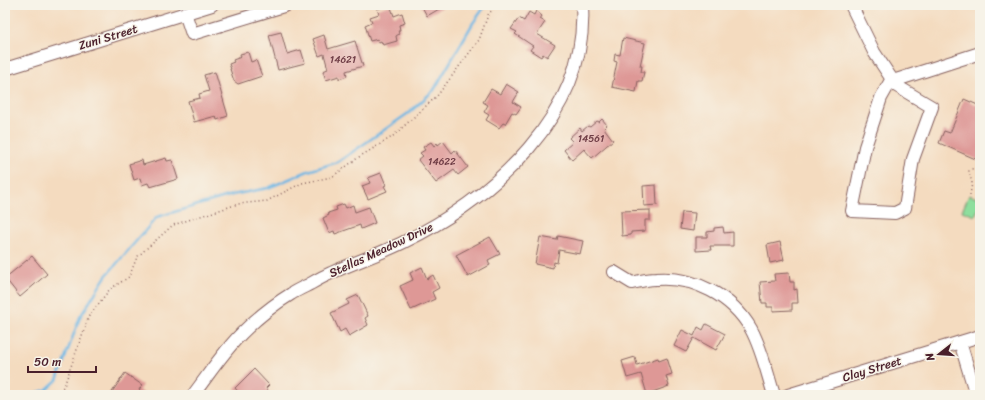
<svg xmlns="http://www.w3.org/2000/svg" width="985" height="400" viewBox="0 0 985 400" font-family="Sriracha,sans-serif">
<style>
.green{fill:#8ede9d;stroke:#6c7e64}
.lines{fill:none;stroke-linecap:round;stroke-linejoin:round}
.stream{stroke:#6cb6e4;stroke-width:2.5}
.building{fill:#de9896}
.minor-casing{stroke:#86615f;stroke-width:14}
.path{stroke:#86615f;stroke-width:1.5;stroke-dasharray:1 3;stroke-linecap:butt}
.minor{stroke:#fff;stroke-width:12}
.labels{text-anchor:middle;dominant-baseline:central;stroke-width:3;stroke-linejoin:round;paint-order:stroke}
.number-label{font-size:10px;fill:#6f3d46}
.street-label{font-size:12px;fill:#4a1f2b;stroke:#f7f3e8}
</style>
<rect width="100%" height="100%" fill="#f7f3e8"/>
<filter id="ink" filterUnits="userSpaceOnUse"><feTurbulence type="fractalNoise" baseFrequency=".025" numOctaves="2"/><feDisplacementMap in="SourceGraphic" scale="8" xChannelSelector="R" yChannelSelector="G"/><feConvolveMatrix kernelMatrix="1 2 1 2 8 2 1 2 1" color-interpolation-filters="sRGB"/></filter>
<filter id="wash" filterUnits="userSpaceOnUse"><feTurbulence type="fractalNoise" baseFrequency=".012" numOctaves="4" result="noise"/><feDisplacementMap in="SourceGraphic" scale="16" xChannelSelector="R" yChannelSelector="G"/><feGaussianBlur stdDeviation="0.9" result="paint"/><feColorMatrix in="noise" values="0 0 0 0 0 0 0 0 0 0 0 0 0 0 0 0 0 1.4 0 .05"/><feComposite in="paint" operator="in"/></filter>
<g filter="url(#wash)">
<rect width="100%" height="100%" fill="#f4dbbf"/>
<!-- green -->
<path class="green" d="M969,195L980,199V204L975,216L962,211Z"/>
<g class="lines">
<!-- stream -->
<path class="stream" d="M29,395L46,390L57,380L80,317L106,276L157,217L232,195L268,188L308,171L338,162L410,112L434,90L473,23L486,5"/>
</g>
<g id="blocks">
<!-- building -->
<path class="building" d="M390,5L394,16L402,13L405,23L399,25L400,30H398L399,34L396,36L397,41L383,45L381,41L379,42L378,39L370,41L365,25L372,22L370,17L379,14L377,9Z
M421,5H446L427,16Z
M536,11L542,16L540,19L545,22L537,34L555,45L547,57L543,54L541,57L530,50L533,46L515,34L517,32L511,29L519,18L524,21L529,12L534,15Z
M281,32L287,54L301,50L305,63L278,70L269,35Z
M324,35L328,49L355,41L363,66L346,71L347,76L339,79V76L326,80L323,71L328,69L324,54L319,56L313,39Z
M623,38L645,43L640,66H642L641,72H644L642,81H638L636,92L612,87L617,62L614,61L615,54L620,55Z
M248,52L251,62L256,60L262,76L238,84L234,81L230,69H231L229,64L234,62L233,60L241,57L240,54Z
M215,72L228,116L217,120L216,116L194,122L188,101L200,98L199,94L209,91L204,75Z
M506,84L519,92L513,102L521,107L516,114L512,112L505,124L503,123L499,128L486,120L489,115L484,112L488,105L483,102L491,89L500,94Z
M964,99L980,106V161L939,143L944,131L950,133Z
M602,119L607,125L604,128L613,140L592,158L584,149L572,160L564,150L573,142L569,138L580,128L582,131L588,126L590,127L597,121L599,122Z
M443,141L452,153L455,150L468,167L458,175L454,170L436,183L418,160L423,156L420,153L425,150L423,147L431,142L434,146L437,143L438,145Z
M166,158L167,161L172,160L178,179L150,187L148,183L142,185L140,178L134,180L129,164L142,160L143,165Z
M381,173L386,185L384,186L387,191L368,199L362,186L370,183L368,178Z
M656,185L657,205L644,206L643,186Z
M344,204L346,208L353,205L355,212L369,207L375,223L361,229L360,225L335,234L334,231L329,233L323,218L329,215L328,213L337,210L336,207Z
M650,210V220H645V231L631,232V235L622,236L621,211Z
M682,212L695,213L693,231L680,229Z
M723,227L724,233L733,232V246H710L711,250L696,251V237H707V232L714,231V228Z
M558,236L583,241L580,254L559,250L557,263L554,262L553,268L535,264L540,237L557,240Z
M490,237L500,254L488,260L490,265L468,277L456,255Z
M780,242L784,260L770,263L767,245Z
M32,256L47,274L20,297L5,278Z
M422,267L427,279L433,275L439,288L432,292L435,299L411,310L400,286L413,280L410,273Z
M789,273L790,282H794V290L797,289L798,303H792V310L773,311V307H767V303H762L760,282L775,281L774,274Z
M358,295L368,316L365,318L368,325L349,336L345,329L340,332L331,313L349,304L347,300Z
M706,324L725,334L716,350L694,338L686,352L674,346L682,330L694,336L698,327L703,330Z
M635,357L637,365L658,358L659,361L667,358L672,374L666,376L669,386L647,394L641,374L627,378L622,361Z
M254,369L269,385L266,388L269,392L266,395H241L235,388Z
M125,373L142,385L139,390L146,395H110Z"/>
</g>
</g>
<g filter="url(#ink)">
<use href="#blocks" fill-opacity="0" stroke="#86615f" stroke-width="1"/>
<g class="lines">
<defs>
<path id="minor" d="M851,5L874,52L893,81
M185,13L192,34L287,5
M5,69L212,5
M890,82L932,107L913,159L905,208L895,213L852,211L865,147L881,98L890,82L980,53
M614,272L632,283C640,281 648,279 656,279C694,276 732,296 751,329C762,349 767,373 774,395
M960,342L976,395
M193,395C209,374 223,352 242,333C257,318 273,305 291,294C297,290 304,287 310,284C317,280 324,276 331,273C355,262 380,254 404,242C493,198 589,114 582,5
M788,395L980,336"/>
</defs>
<!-- minor casing -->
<use href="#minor" class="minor-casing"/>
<!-- path -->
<path class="path" d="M970,195L972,183L969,171L971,169L980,168
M53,395L57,393L64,386L89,316L110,289L129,277L137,257L173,225L238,204L267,201L302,183L332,177L359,157L392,137L437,96L479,40L488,15L496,5"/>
<!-- minor -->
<use href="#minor" class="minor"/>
</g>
</g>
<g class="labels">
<!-- number labels -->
<g class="number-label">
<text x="343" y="60">14621</text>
<text x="591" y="139">14561</text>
<text x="442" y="162">14622</text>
</g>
<!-- street labels -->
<g class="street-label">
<text transform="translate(108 37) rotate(-17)">Zuni Street</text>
<text transform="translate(381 250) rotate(-25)">Stellas Meadow Drive</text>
<text transform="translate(872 369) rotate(-17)">Clay Street</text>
</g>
</g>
<!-- margin -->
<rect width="985" height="400" fill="none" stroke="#f7f3e8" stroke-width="20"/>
<!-- north arrow -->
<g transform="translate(939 354) rotate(253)" stroke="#f7f3e8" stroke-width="3" paint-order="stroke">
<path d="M0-3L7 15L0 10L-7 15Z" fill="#4a1f2b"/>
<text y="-6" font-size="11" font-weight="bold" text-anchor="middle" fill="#4a1f2b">N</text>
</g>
<!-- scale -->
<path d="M28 366v6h68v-6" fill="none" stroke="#4a1f2b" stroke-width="2"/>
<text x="34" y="366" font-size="12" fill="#4a1f2b" stroke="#f7f3e8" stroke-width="3" paint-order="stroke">50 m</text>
</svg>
